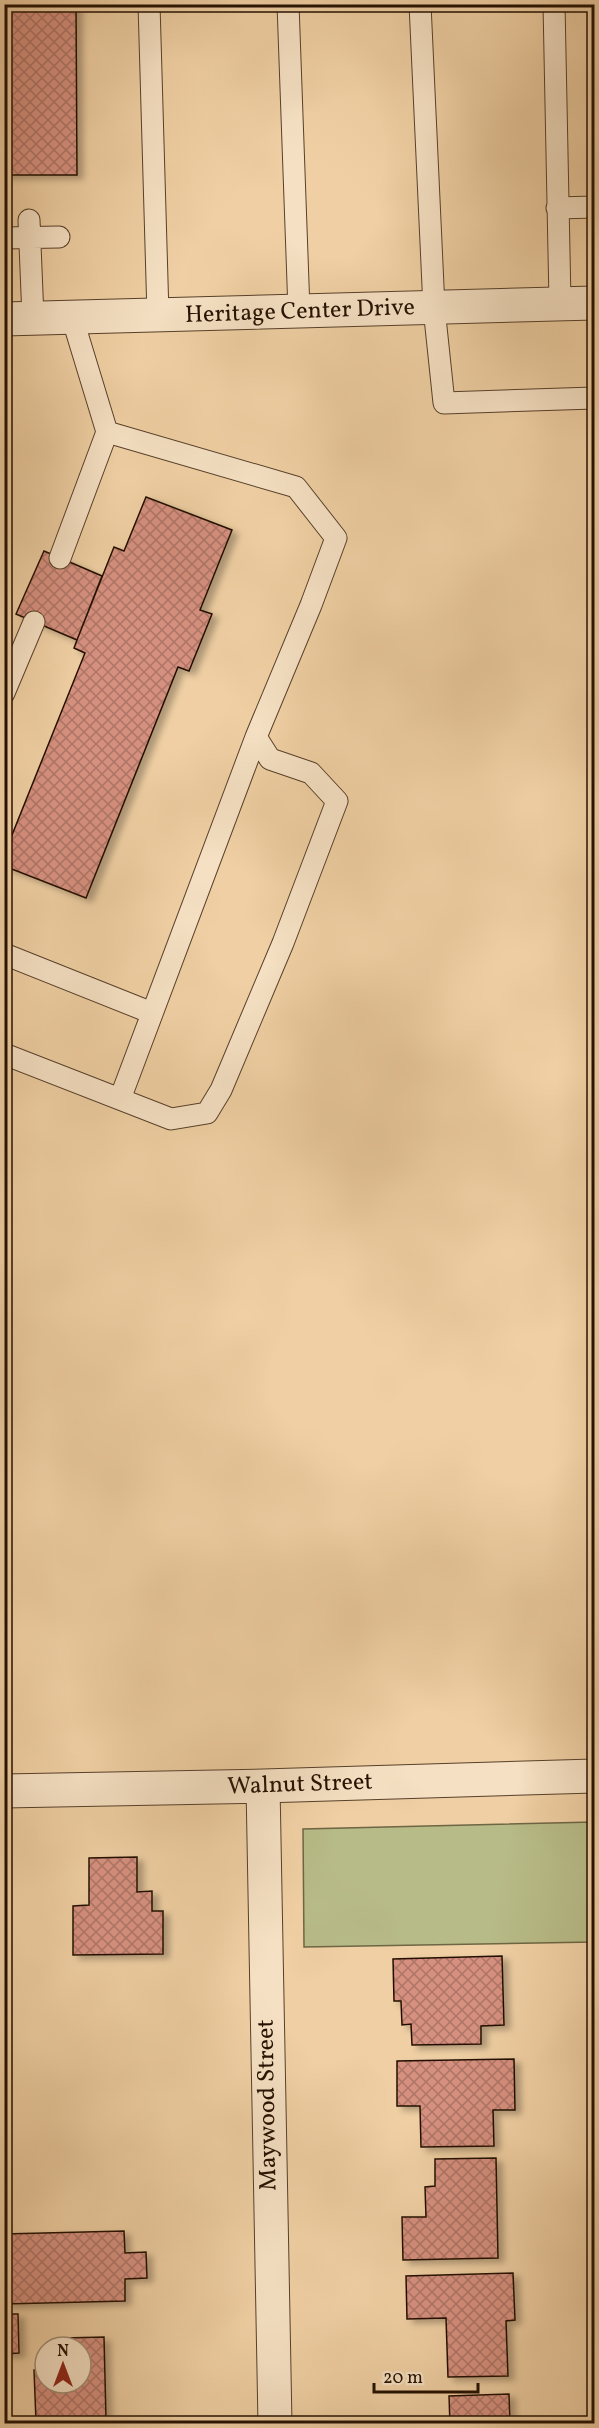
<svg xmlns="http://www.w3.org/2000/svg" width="599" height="2428" viewBox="0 0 599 2428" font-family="Vollkorn,serif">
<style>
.green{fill:#b7bb87;stroke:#6e6644;stroke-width:1.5}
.building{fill:url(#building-cross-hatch);stroke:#241101;stroke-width:1.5;filter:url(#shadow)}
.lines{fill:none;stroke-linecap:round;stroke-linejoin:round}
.lane-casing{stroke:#57402a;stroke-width:23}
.street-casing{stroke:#57402a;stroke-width:35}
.lane{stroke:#f5e0c3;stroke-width:21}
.street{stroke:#f5e0c3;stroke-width:33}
.labels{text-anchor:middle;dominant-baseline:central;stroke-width:6;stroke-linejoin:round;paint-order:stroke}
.street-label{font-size:24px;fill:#241101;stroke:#f5e0c3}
</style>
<defs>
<pattern id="building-cross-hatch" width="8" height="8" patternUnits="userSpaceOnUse" patternTransform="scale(1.5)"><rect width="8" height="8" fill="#d6907f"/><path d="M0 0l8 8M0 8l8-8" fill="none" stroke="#ad7466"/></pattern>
<filter id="shadow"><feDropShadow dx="6" dy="4" stdDeviation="3" flood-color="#0004"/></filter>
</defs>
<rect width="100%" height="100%" fill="#efcfa3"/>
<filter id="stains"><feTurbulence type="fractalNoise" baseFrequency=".00333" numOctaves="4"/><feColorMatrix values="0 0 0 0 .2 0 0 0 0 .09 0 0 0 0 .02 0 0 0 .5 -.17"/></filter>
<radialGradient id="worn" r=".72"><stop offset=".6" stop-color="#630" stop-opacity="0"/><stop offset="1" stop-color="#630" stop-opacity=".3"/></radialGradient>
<!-- green -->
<path class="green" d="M594,1822V1942L304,1947L303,1829Z"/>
<!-- building -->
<path class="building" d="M4,4H76L77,175H4Z
M146,497L232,530L200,610L212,614L189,671L178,667L86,898L4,866V855L85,653L74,648L77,640L114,547L124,551Z
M44,551L102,576L77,640L16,614Z
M137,1857V1892L152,1891V1911H163V1954L73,1955V1906L89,1905V1858Z
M502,1956L504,2025L481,2026V2044L412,2045L411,2024L402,2025L401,2001H394L393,1959Z
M514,2059L515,2110H493L494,2146L421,2147L420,2106H397V2061Z
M496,2158L498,2258L403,2260L402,2217H426L425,2187L435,2186V2159Z
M124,2231L125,2253L146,2252L147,2278L125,2279V2301L4,2304V2234Z
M513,2273L515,2320L506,2321L508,2376L448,2377L446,2318L407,2319L406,2276Z
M4,2314H18L19,2353L4,2354Z
M104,2337L106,2419L36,2421L34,2370H45V2383H81V2347H64V2338Z
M509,2394L510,2424H450L449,2396Z"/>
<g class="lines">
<defs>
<path id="lane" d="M149,4L158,315
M288,4L299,311
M420,4L434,308L444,403L594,398
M554,4L560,302
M557,208L594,207
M29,220L33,318
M4,238L59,237
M60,558L107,432L72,317
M4,693L34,622
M4,954L152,1013
M4,1054L171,1119L207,1113L221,1090L283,943L337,801L311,773L270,759L256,737L311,605L336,538L296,487L107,432
M120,1099L256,737"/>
<path id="street" d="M4,319L594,303
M263,1786L275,2424
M4,1791L263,1786L594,1776"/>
</defs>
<!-- lane casing -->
<use href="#lane" class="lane-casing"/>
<!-- street casing -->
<use href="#street" class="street-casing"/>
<!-- lane -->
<use href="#lane" class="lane"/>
<!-- street -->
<use href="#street" class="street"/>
</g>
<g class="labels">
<!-- street labels -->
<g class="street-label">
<text transform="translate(300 312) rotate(-2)">Heritage Center Drive</text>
<text transform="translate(300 1785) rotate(-2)">Walnut Street</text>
<text transform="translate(268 2105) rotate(-91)">Maywood Street</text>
</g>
</g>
<!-- margin -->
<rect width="599" height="2428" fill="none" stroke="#efcfa3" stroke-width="24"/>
<rect x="6" y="6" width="587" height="2416" fill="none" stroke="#241101" stroke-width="3"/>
<rect x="12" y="12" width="575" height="2404" fill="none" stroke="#241101" stroke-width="1.5"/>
<!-- north arrow -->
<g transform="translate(63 2365)"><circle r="28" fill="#f5e0c3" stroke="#a18d75" stroke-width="1.5"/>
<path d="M0-4.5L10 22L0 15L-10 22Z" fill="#8f2418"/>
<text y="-9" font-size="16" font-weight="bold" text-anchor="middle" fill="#241101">N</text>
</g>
<!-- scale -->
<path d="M374 2383v9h104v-9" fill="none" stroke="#241101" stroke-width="3"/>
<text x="383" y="2383" font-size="18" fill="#241101" stroke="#f5e0c3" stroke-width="4.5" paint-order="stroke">20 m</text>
<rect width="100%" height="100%" filter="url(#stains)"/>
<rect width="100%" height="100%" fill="url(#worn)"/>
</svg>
